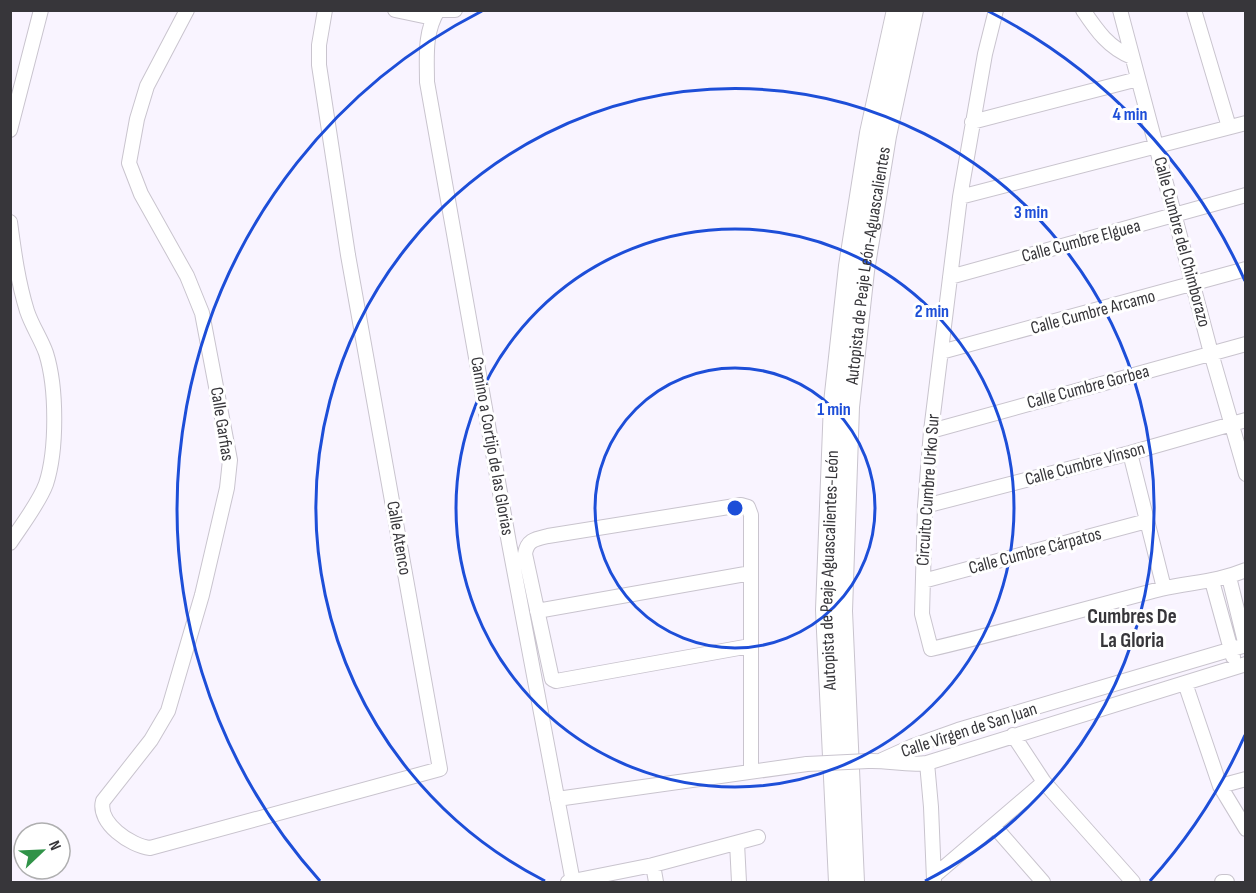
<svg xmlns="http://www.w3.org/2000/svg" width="1256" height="893" viewBox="0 0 1256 893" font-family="'Sofia Sans Condensed',sans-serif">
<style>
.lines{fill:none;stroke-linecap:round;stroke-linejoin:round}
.minor-casing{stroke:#c9c4ce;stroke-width:16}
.highway-casing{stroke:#c9c4ce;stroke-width:22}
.minor{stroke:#fff;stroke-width:14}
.highway{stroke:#fff;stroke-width:20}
.minor-bridge-casing{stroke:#c9c4ce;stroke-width:16;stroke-linecap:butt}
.minor-bridge{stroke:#fff;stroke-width:14}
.ring{fill:none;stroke:#1d4ed8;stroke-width:3}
.labels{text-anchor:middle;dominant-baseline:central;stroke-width:6;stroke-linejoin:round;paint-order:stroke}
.street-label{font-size:18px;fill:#37363a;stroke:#fff}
.quarter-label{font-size:21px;font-weight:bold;fill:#37363a;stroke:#fff}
.centre{fill:#1d4ed8;stroke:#fff;stroke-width:3}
.ring-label{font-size:18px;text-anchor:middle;font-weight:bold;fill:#1d4ed8;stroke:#fff;stroke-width:6;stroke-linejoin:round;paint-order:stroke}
</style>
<rect width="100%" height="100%" fill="#f9f4ff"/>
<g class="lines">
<defs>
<path id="minor" d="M187,10L147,86L137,119L129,163L141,194L187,276L202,313L230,460L227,488L202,595L168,711L151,740L103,801C97,823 131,846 150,848L440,769L348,255L319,65V45L325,10
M395,10L433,18
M438,10C424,33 427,57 427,82L509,543L573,882
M442,10H455
M996,10L985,54L960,197L931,431L925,506L922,614L931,649C1008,631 1084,609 1161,589C1191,582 1217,582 1246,570
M1083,10C1097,31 1109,48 1132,57
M1120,10L1211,353L1246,474
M1194,10L1229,127
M972,122L1138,79
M10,130L41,10
M960,197L1246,123
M10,222C14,252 18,282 27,311C32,326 41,339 46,353C57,388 57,450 46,484C39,503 21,526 10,543
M950,277L1246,195
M941,352L1246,269
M931,431L1246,344
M1130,453L1164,588
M925,506L1130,453L1246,420
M1229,577L1246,646
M923,581L1147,521
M1212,581L1233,657
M537,611L751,573
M750,646L556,681L552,679L525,554C527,540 535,539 548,536L741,505L748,507L751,515V771
M1185,683L1220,786L1246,829
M1013,735L1044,782L1133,882
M882,760L913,746L958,730L1246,645
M868,761C888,760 907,766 927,763L1246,664
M927,763L931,807L934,880
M1220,786L1246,779
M557,799L807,764
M994,826L1043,882
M737,843L739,882
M653,865L656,882
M934,876L1044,782
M568,882L653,865L758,837
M1222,882H1227"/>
<g id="highway">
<path id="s1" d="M839,882L826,610L834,403L849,266L870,133L897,10"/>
<path id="s2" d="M854,882L842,611L849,407L864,271L886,136L913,10"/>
</g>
</defs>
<!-- minor casing -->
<use href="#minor" class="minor-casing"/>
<!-- highway casing -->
<use href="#highway" class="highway-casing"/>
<!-- minor -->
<use href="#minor" class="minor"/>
<!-- highway -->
<use href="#highway" class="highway"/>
<defs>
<path id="minor-bridge" d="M807,764L868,761"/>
</defs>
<!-- minor-bridge casing -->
<use href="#minor-bridge" class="minor-bridge-casing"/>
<!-- minor-bridge -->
<use href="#minor-bridge" class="minor-bridge"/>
</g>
<!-- distance rings -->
<g class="ring">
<circle cx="735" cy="508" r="140"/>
<circle cx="735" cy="508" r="279"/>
<path d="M545 881A419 419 0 1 1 925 881"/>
<path d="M1245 735A558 558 0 0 1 1150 881M320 881A558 558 0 0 1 482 11M988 11A558 558 0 0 1 1245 281"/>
</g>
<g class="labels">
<!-- street labels -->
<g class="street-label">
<text transform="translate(1081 241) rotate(-15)">Calle Cumbre Elguea</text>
<text transform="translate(1182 242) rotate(75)">Calle Cumbre del Chimborazo</text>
<text stroke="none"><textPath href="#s2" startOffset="618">Autopista de Peaje León-Aguascalientes</textPath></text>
<text transform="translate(1093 312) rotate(-15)">Calle Cumbre Arcamo</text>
<text transform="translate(1088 387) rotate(-15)">Calle Cumbre Gorbea</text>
<text transform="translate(222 424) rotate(81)">Calle Garfias</text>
<text transform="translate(492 446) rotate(80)">Camino a Cortijo de las Glorias</text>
<text transform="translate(1085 464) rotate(-15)">Calle Cumbre Vinson</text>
<text transform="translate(928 490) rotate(-86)">Circuito Cumbre Urko Sur</text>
<text transform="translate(399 538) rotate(80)">Calle Atenco</text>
<text transform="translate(1035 551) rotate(-15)">Calle Cumbre Cárpatos</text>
<text stroke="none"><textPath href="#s1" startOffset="312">Autopista de Peaje Aguascalientes-León</textPath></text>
<text transform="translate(969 730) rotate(-18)">Calle Virgen de San Juan</text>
</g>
<!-- quarter labels -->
<g class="quarter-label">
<text x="1132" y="616">Cumbres De<tspan x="1132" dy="24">La Gloria</tspan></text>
</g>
</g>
<circle cx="735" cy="508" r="9" class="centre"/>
<g class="ring-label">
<text x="1130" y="120">4 min</text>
<text x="1031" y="218">3 min</text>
<text x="932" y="317">2 min</text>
<text x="834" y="415">1 min</text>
</g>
<!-- border -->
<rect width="1256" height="893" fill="none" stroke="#37363a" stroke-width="24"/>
<!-- north arrow -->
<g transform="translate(42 851) rotate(67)"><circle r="28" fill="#ffffff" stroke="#afafb0" stroke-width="1.5"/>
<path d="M0-4.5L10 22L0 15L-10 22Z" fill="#309348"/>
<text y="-9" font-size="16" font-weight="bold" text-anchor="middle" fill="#37363a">N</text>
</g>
</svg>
